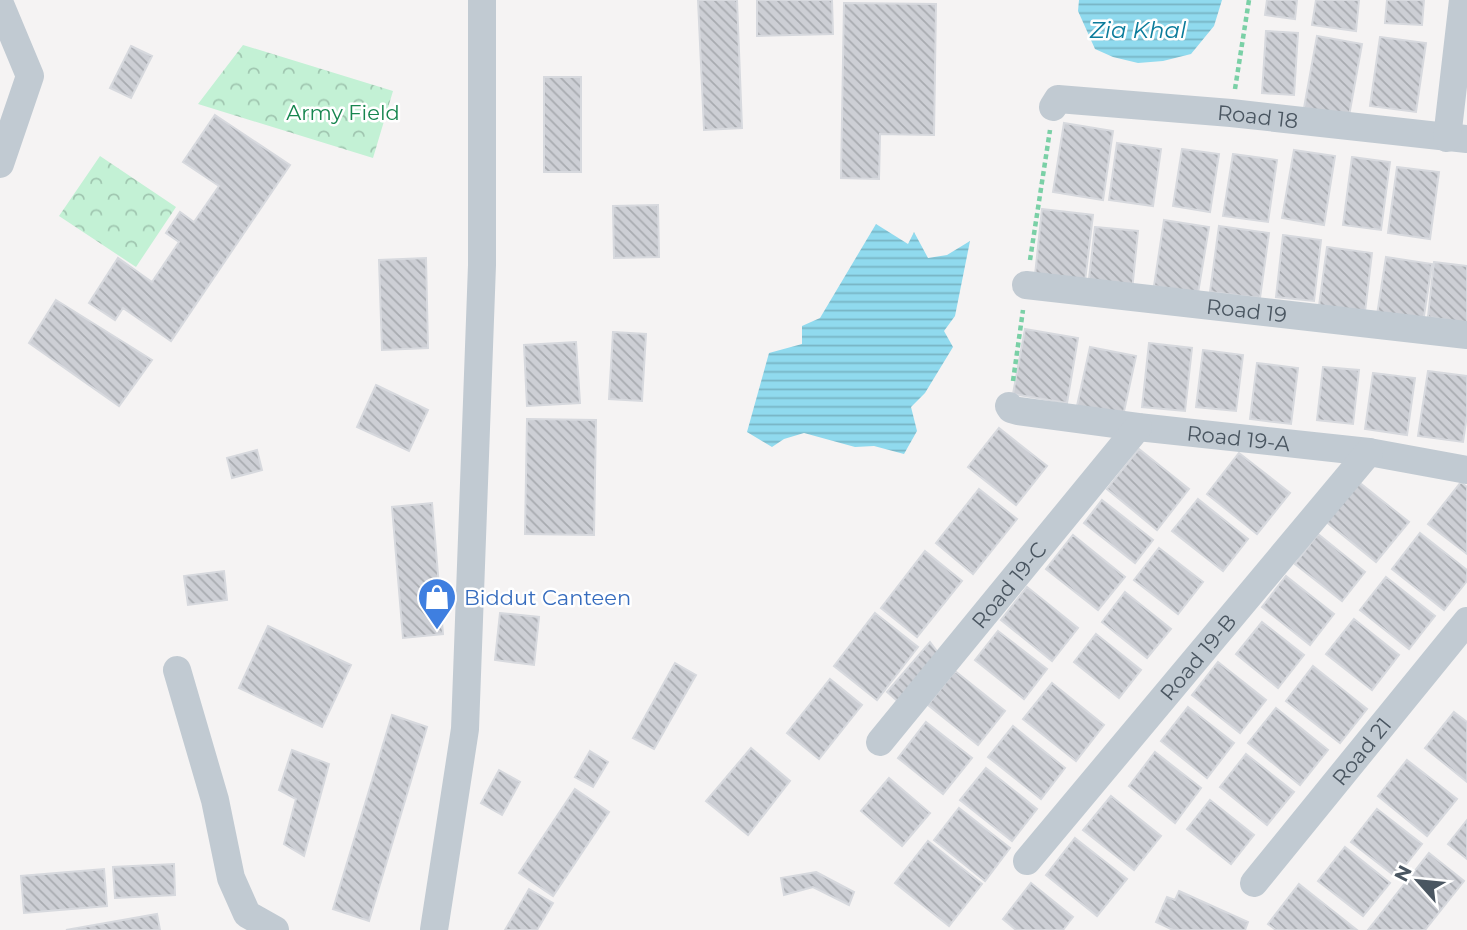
<svg xmlns="http://www.w3.org/2000/svg" width="1467" height="930" viewBox="0 0 1467 930" font-family="Montserrat,sans-serif">
<style>
.park{fill:url(#park-crowns)}
.water{fill:url(#water-rules)}
.building{fill:url(#building-back-hatch);stroke:#d7d9de;stroke-width:2}
.lines{fill:none;stroke-linecap:round;stroke-linejoin:round}
.path{stroke:#7ad0a6;stroke-width:4.5;stroke-dasharray:5 3.5;stroke-linecap:butt}
.minor{stroke:#c1cad2;stroke-width:28}
.labels{text-anchor:middle;dominant-baseline:central;stroke-width:5;stroke-linejoin:round;paint-order:stroke}
.park-label{font-size:21px;fill:#17864f;stroke:#fff}
.street-label{font-size:21px;fill:#4a5661;stroke:#fff}
.shop-label{font-size:21px;fill:#366cbe;stroke:#fff;text-anchor:start}
.water-label{font-size:23px;font-style:italic;fill:#0c7c9b;stroke:#fff}
</style>
<defs>
<pattern id="park-crowns" width="20" height="18" patternUnits="userSpaceOnUse" patternTransform="scale(1.75)"><rect width="20" height="18" fill="#c3f1d5"/><path d="M2 6a3 3 0 1 1 6 0M12 15a3 3 0 1 1 6 0" fill="none" stroke="#a0c6b0"/></pattern>
<pattern id="water-rules" width="6" height="5" patternUnits="userSpaceOnUse" patternTransform="scale(1.75)"><rect width="6" height="5" fill="#90daee"/><path d="M0 2.5h6" fill="none" stroke="#78b4c4"/></pattern>
<pattern id="building-back-hatch" width="6" height="6" patternUnits="userSpaceOnUse" patternTransform="scale(1.75)"><rect width="6" height="6" fill="#cdcfd5"/><path d="M-1 5l2 2M0 0l6 6M5-1l2 2" fill="none" stroke="#a8abb0"/></pattern>
</defs>
<rect width="100%" height="100%" fill="#f5f3f3"/>
<!-- park -->
<path class="park" d="M243,45L393,91L373,158L198,104Z
M100,156L176,207L136,267L59,216Z"/>
<!-- water -->
<path class="water" d="M1079,0H1222L1214,26L1191,54L1163,61L1138,63L1113,57L1095,49L1078,11Z
M876,224L908,244L914,232L928,258L947,255L970,241L955,316L944,331L953,347L925,393L911,407L917,431L904,454L874,446L855,447L804,433L784,439L772,447L747,432L769,353L802,344V326L820,318Z"/>
<!-- building -->
<path class="building" d="M698,0H737L742,128L704,130Z
M757,0H832L833,34L757,36Z
M1267,0H1297L1295,19L1265,15Z
M1316,0H1359L1356,31L1312,25Z
M1387,0H1424L1422,25L1385,23Z
M844,3L936,4L934,135L880,134L879,179L841,178Z
M1266,31L1298,33L1294,95L1262,93Z
M1317,36L1362,44L1349,116L1304,108Z
M1380,37L1426,43L1416,112L1370,106Z
M131,46L152,56L131,98L110,88Z
M544,77H581V172H544Z
M215,115L290,165L171,341L123,308L115,320L89,303L118,258L152,282L179,242L166,233L180,212L194,222L219,186L183,162Z
M1064,123L1113,131L1103,200L1053,192Z
M1117,143L1161,149L1153,206L1109,200Z
M1182,149L1219,154L1210,212L1173,206Z
M1294,150L1335,156L1324,225L1282,218Z
M1233,154L1277,160L1268,222L1223,216Z
M1352,157L1390,162L1381,230L1343,225Z
M1397,167L1439,172L1430,239L1388,233Z
M658,205L659,257L614,258L613,206Z
M1042,209L1093,215L1085,281L1035,275Z
M1164,220L1209,227L1198,293L1154,286Z
M1219,226L1269,233L1260,298L1210,292Z
M1095,227L1138,231L1132,291L1088,287Z
M1283,235L1321,240L1314,301L1276,297Z
M1327,247L1372,253L1365,312L1319,306Z
M1386,257L1432,264L1423,322L1377,315Z
M426,258L428,348L382,350L379,260Z
M1434,262L1467,266V323L1428,317Z
M56,300L152,360L119,406L29,343Z
M1025,329L1078,338L1067,403L1013,394Z
M613,332L646,334L642,401L609,399Z
M576,342L580,403L527,406L524,345Z
M1149,343L1192,348L1185,411L1142,407Z
M1090,347L1136,356L1123,416L1077,406Z
M1203,350L1243,355L1236,411L1196,407Z
M1257,363L1298,368L1291,424L1250,419Z
M1323,367L1359,370L1353,424L1317,420Z
M1428,371L1467,376V415L1463,442L1418,436Z
M1373,373L1415,378L1407,435L1365,429Z
M376,385L428,410L409,451L357,427Z
M527,419L596,420L594,535L525,534Z
M999,428L1047,466L1016,505L968,467Z
M1139,449L1189,489L1157,530L1107,489Z
M257,450L262,470L232,478L227,458Z
M1239,453L1290,493L1257,534L1207,494Z
M1355,479L1409,522L1376,562L1324,520Z
M1461,482L1467,487V554L1428,524Z
M979,489L1017,519L973,574L936,543Z
M1198,499L1248,539L1223,571L1172,531Z
M1102,500L1153,540L1135,563L1084,523Z
M432,503L443,634L403,638L392,507Z
M1420,533L1467,570V581L1444,610L1392,569Z
M1318,534L1365,572L1342,601L1295,564Z
M1073,535L1125,577L1098,610L1046,569Z
M1159,548L1203,582L1178,614L1134,580Z
M925,551L962,581L917,637L881,608Z
M224,571L227,600L188,605L184,576Z
M1286,576L1334,614L1310,645L1262,607Z
M1386,577L1435,616L1409,649L1360,610Z
M1027,587L1078,628L1052,661L1001,620Z
M1125,592L1171,629L1147,658L1102,622Z
M500,613L539,617L534,665L495,660Z
M875,613L918,647L877,700L834,666Z
M1354,619L1399,655L1372,690L1326,654Z
M1262,622L1304,655L1278,688L1236,654Z
M268,626L351,665L322,727L239,688Z
M998,631L1047,669L1024,699L975,660Z
M1096,634L1141,670L1119,698L1074,662Z
M930,642L942,658L902,705L887,692Z
M1218,662L1266,700L1240,733L1192,695Z
M675,663L696,675L654,749L633,738Z
M1313,666L1367,709L1340,743L1286,701Z
M955,671L1005,711L978,745L928,705Z
M830,679L862,705L819,759L787,733Z
M1052,683L1104,725L1076,761L1023,719Z
M1188,707L1234,743L1207,778L1161,741Z
M1276,708L1328,750L1300,785L1248,743Z
M1454,712L1467,722V782L1425,748Z
M392,715L427,727L369,921L333,909Z
M926,722L972,758L943,794L898,758Z
M1013,726L1065,768L1041,799L988,757Z
M751,748L790,781L748,835L706,801Z
M292,750L329,764L304,856L284,844L296,799L279,790Z
M590,751L608,762L593,787L575,777Z
M1155,752L1201,788L1175,823L1129,786Z
M1246,754L1294,792L1267,825L1220,787Z
M1407,760L1457,799L1427,836L1378,796Z
M986,768L1037,809L1012,841L960,800Z
M499,770L520,782L502,815L481,803Z
M889,778L930,813L902,846L861,811Z
M575,789L609,812L553,896L519,873Z
M1111,796L1161,836L1134,870L1083,830Z
M1210,800L1254,835L1231,864L1187,829Z
M959,808L1010,848L985,881L934,840Z
M1377,809L1422,844L1396,877L1351,842Z
M1467,820V859L1448,844Z
M1075,838L1127,879L1097,916L1046,875Z
M928,841L982,884L949,926L895,883Z
M1345,847L1390,883L1363,916L1318,881Z
M1429,853L1464,881L1425,930H1368Z
M174,864L175,895L115,898L113,867Z
M104,869L107,906L24,913L21,876Z
M816,872L854,892L849,905L813,887L784,895L781,878Z
M1031,883L1073,917L1063,930H1016L1003,919Z
M1299,884L1357,930H1276L1268,924Z
M529,889L553,903L537,930H505Z
M1179,891L1248,922L1245,930H1173L1156,922L1167,897L1175,900Z
M157,914L160,930H66Z"/>
<g class="lines">
<!-- path -->
<path class="path" d="M1235,89L1249,0
M1030,260L1050,130
M1013,381L1023,310"/>
<!-- minor -->
<g class="minor">
<path d="M0,4L30,76L0,164"/>
<path id="s1" d="M1053,107L1058,99L1231,113L1467,139"/>
<path d="M1447,138L1463,0"/>
<path id="s2" d="M1026,285L1467,335"/>
<path id="s3" d="M1009,406L1011,409L1018,411L1138,427L1369,452L1467,470"/>
<path d="M177,670L215,800L231,878L247,914L275,930"/>
<path id="s4" d="M880,742L1138,427"/>
<path id="s5" d="M1027,861L1369,452"/>
<path id="s6" d="M1254,883L1467,621"/>
<path d="M434,930L465,729L482,265V0"/>
</g>
</g>
<!-- icons -->
<defs>
<symbol id="shop-pin" viewBox="-11 -11 22 30"><path d="M0 17L-7.5 6A9.5 9.5 0 1 1 7.5 6Z" fill="#3f7fe0" stroke="#fff"/><path d="M-5-2.5h2.3a2.7 3.5 0 0 1 5.4 0H5L5.5 6h-11ZM-1.5-2.5h3a1.5 2.3 0 0 0-3 0Z" fill="#fff"/></symbol>
</defs>
<g fill-rule="evenodd">
<use href="#shop-pin" x="415" y="575" width="44" height="60"/>
</g>
<g class="labels">
<!-- park labels -->
<g class="park-label">
<text x="343" y="112">Army Field</text>
</g>
<!-- street labels -->
<g class="street-label">
<text stroke="none"><textPath href="#s1" startOffset="210">Road 18</textPath></text>
<text stroke="none"><textPath href="#s2" startOffset="222">Road 19</textPath></text>
<text stroke="none"><textPath href="#s3" startOffset="233">Road 19-A</textPath></text>
<text stroke="none"><textPath href="#s4" startOffset="203">Road 19-C</textPath></text>
<text stroke="none"><textPath href="#s5" startOffset="266">Road 19-B</textPath></text>
<text stroke="none"><textPath href="#s6" startOffset="170">Road 21</textPath></text>
</g>
<!-- shop labels -->
<g class="shop-label">
<text x="464" y="597">Biddut Canteen</text>
</g>
<!-- water labels -->
<g class="water-label">
<text x="1138" y="30">Zia Khal</text>
</g>
</g>
<!-- north arrow -->
<g transform="translate(1418 881) rotate(297)" stroke="#ffffff" stroke-width="5" paint-order="stroke">
<path d="M0-5L12 26L0 18L-12 26Z" fill="#4a5661"/>
<text y="-10" font-size="19" font-weight="bold" text-anchor="middle" fill="#4a5661">N</text>
</g>
</svg>
